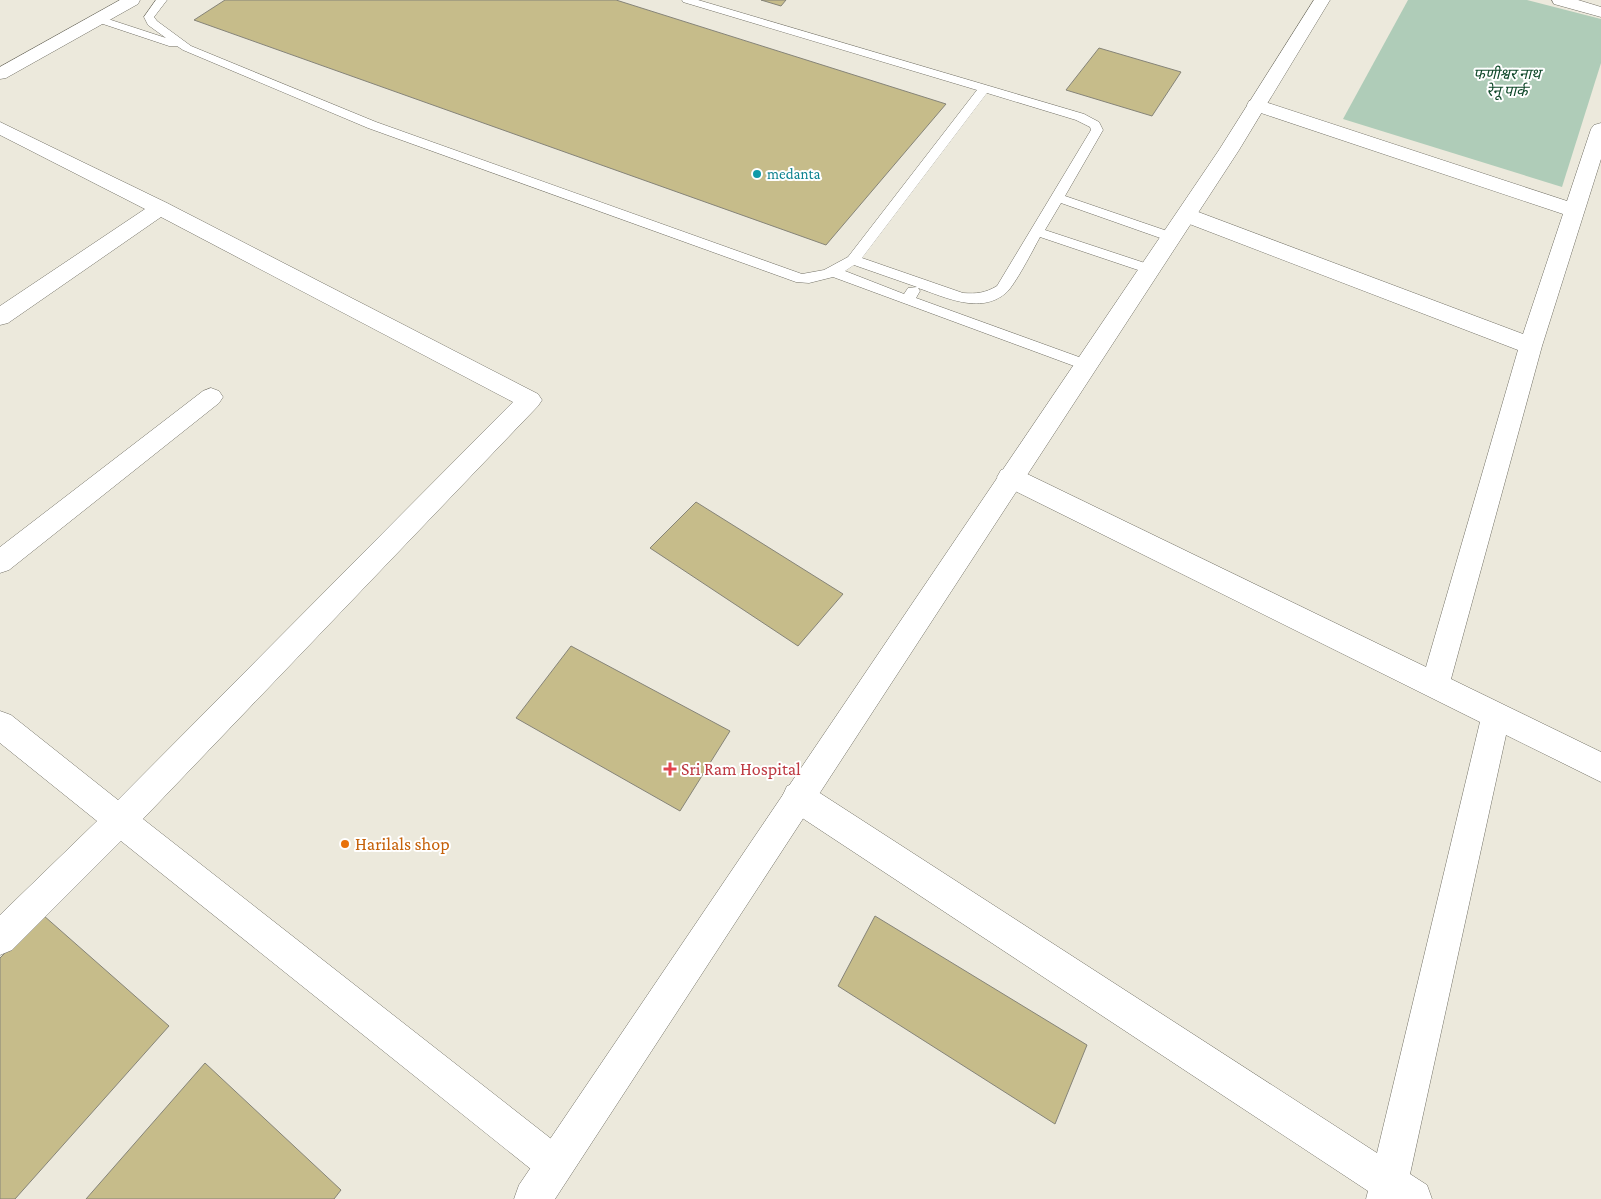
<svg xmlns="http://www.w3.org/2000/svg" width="1601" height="1199" viewBox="0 0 1601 1199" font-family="'Crimson Pro','Noto Sans Devanagari',serif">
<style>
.green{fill:#afccb8}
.building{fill:#c6bc8a;stroke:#868478}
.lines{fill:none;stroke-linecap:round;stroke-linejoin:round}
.service-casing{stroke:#737166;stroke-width:1}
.minor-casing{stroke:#737166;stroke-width:1}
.tertiary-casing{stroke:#737166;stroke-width:1}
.service{fill:#fff;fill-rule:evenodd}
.minor{fill:#fff;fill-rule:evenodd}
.tertiary{fill:#fff;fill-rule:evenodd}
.culture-dot{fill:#0f9aa8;stroke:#fff;stroke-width:2}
.health-dot{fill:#e0444e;stroke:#fff;stroke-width:2}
.food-dot{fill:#e8710a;stroke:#fff;stroke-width:2}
.labels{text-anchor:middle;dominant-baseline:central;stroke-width:4;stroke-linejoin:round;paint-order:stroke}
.far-park-label{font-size:15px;font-style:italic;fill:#0f482a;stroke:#fff}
.far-culture-label{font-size:15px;fill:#0d838f;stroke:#fff;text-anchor:start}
.health-label{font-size:18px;fill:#be3a42;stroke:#fff;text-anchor:start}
.food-label{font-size:18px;fill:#c56008;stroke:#fff;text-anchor:start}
</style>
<rect width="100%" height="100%" fill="#ece9dc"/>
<!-- green -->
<path class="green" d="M1408,0H1527L1601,19V63L1562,187L1343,119Z"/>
<!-- building -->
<path class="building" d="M225,0H616L946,104L826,245L194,20Z
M761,0H786L781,6Z
M1099,48L1181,72L1152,116L1066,90Z
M696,502L843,594L798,646L650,548Z
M571,646L730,731L680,811L516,718Z
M43,915L169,1026L15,1199H0V958Z
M875,916L1087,1045L1055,1124L838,986Z
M205,1063L341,1190L334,1199H86Z"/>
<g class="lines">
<defs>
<path id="service" d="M156,0H167L154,17L157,21L191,46L376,122L802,274L824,270L848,257L977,90L683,2L682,0H698L1084,114L1099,122L1103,130L1065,196L1176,234L1178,237L1176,240H1166L1061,203L1045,230L1154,266L1156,269L1154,272H1144L1040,237C1033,250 1015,285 1006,293C980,315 945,297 918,288L920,291L916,298L1090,361L1092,365L1090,369L1085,370L833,277L809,283L796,282L368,128L183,50L177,46H169L94,21L93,19L94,17H102L166,38L148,25L144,17ZM987,93L1076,120L1090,127L1091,130L997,286C985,293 977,294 963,293L862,258ZM854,265L917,287L908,288L904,294L845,271Z"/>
<path id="minor" d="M120,0H140L138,4L6,78L0,79V67Z
M1552,0H1578L1601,7V17L1554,4Z
M1256,99L1567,201L1591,129L1594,125L1601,123V159L1542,346L1451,679L1601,752V782L1506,735L1410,1174L1427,1185L1432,1199H1366L1368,1191L787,808L782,797L787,786L798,782L809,786L1377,1153L1480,722L1001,484L997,477L1001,470L1010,467L1019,470L1426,667L1518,350L1179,220L1176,215L1179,210L1186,208L1193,210L1523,334L1563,214L1249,109L1247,105L1249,101Z
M0,122L167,203L538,394L542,400L538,406L143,819L568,1152L574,1165L568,1178L555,1184L542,1178L121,841L12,950L0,955V915L97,821L0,743V711L11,715L118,800L513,402L161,217L8,323L0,325V306L145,209L0,135Z
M211,388L219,391L223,397L219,403L9,570L0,573V547L203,391Z"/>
<path id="tertiary" d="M1314,0H1330L1239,150L555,1199H514L519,1185L1219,150Z"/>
</defs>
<!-- service casing -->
<use href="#service" class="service-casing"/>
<!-- minor casing -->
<use href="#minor" class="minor-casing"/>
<!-- tertiary casing -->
<use href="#tertiary" class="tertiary-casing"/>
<!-- service -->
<use href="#service" class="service"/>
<!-- minor -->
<use href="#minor" class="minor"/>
<!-- tertiary -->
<use href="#tertiary" class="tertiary"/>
</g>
<!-- markers -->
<circle class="culture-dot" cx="757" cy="174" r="5"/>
<path class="health-dot" d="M667.5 761.5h5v5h5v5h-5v5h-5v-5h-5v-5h5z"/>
<circle class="food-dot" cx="345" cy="844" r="5"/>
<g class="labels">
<!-- far-park labels -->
<g class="far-park-label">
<text x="1507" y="74">फणीश्वर नाथ<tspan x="1507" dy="17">रेनू पार्क</tspan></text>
</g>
<!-- far-culture labels -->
<g class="far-culture-label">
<text x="767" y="174">medanta</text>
</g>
<!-- health labels -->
<g class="health-label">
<text x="681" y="769">Sri Ram Hospital</text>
</g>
<!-- food labels -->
<g class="food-label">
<text x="355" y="844">Harilals shop</text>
</g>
</g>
</svg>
